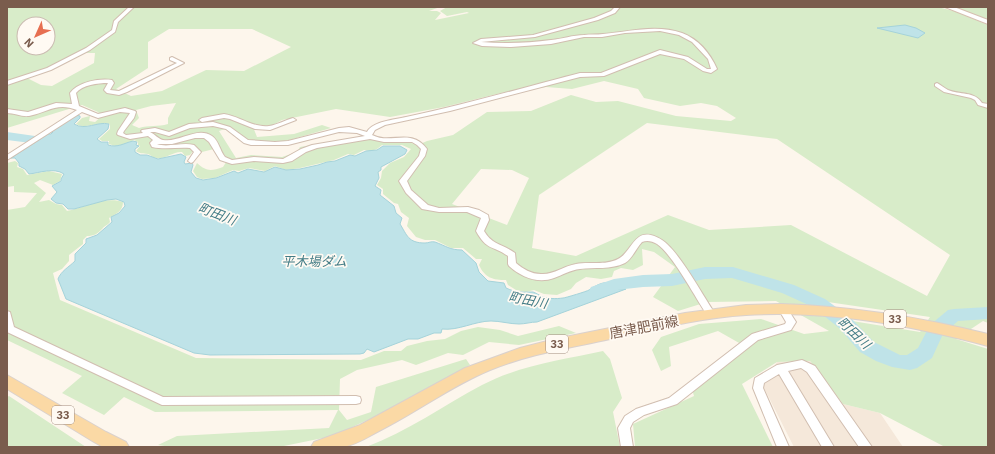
<svg xmlns="http://www.w3.org/2000/svg" width="995" height="454" viewBox="0 0 995 454" font-family="'IBM Plex Sans','Noto Sans JP',sans-serif">
<style>
.residential{fill:#f5e8da}
.green{fill:#d8ecc9;fill-rule:evenodd}
.water{fill:#bfe3e8;stroke:#a5d3da}
.lines{fill:none;stroke-linecap:round;stroke-linejoin:round}
.river{fill:#bfe3e8;fill-rule:evenodd}
.street-casing{stroke:#d1beb0;stroke-width:2}
.secondary-casing{stroke:#d6c0b0;stroke-width:2}
.primary-casing{stroke:#dad1cd;stroke-width:2}
.street{fill:#fff;fill-rule:evenodd}
.secondary{fill:#fff;fill-rule:evenodd}
.primary{fill:#fbd9a5;fill-rule:evenodd}
.labels{text-anchor:middle;dominant-baseline:central;stroke-width:3.5;stroke-linejoin:round;paint-order:stroke}
.shield{fill:#fffaf3;stroke:#a28b7f;stroke-width:1}
.shield-label{font-size:11px;font-weight:bold;fill:#7a5c4d}
.water-label{font-size:13px;font-style:italic;fill:#437c86;stroke:#fffaf3}
.near-street-label{font-size:14px;fill:#7a5c4d;stroke:#fffaf3}
</style>
<rect width="100%" height="100%" fill="#fdf6ec"/>
<!-- residential -->
<path class="residential" d="M810,361L843,404L880,413L903,447H794L762,384L777,362Z"/>
<!-- green -->
<path class="green" d="M7,7H440L429,11H437L441,13L435,20L469,13L467,12L447,16L440,11L447,7H938L957,12L988,25V323L983,321L956,339L988,349V447H945L880,413L843,404L810,361L777,362L742,384L773,447H635L633,424L694,396L692,389L748,348L718,331L669,347L671,366L661,371L652,350L661,337L699,324L761,319L804,334L829,331L776,301L707,302L678,311L653,297L675,267L654,252L642,249L643,265L633,270L621,268L614,271L612,277L601,279L586,277L576,283L571,289L557,295L544,294L534,290L526,292L516,290L508,285L506,280C493,280 485,278 479,265L482,259H476L463,248H451L435,240H425L416,237L407,226L409,218L401,212L398,204L394,203L383,194V189L377,185L381,178L382,171L390,163L404,157L411,149L402,145H382L377,149L371,151L364,150L354,155L348,154L334,160L300,168L286,170L275,166L265,171L249,168L239,171L233,170L215,178L202,179L197,177L193,171L197,163C207,172 211,171 223,167L228,159L218,148L202,152L193,151L190,155L185,156L182,152C174,151 166,159 157,158C153,158 151,155 148,154C143,153 140,154 136,151L140,146L138,145V142L134,140L122,145L115,146L109,144V141H102L99,139L110,129V124C99,121 87,130 76,124L82,118L90,116L89,121L95,122L102,116L98,112L82,105L7,128ZM24,24H48V48H24ZM169,29H252L291,47L244,71L206,70L162,91L131,96L116,89L148,68V42ZM79,53H95L94,63L52,86L41,85L25,77L57,65ZM604,81L638,89L644,98L680,106L701,103L717,106L736,118L731,121L676,116L618,101L596,102L571,95L531,111L487,112L453,135L427,141L418,145C400,138 377,145 364,136L300,147L297,152L282,157L251,155L236,158L219,131L231,127L249,141H286L331,128L322,125L294,134L257,137L253,127L271,126L282,120L336,109L390,117L444,107L501,93L546,87L572,89ZM176,103L168,118V124C158,127 149,125 139,128L132,125L139,118L136,110L151,106ZM647,123L777,139L950,255L927,296L791,225L709,230L668,215L576,256L532,248L539,195ZM481,169L512,170L529,178L507,225L452,204ZM821,301L930,317L920,332L852,321Z
M952,7H988V21Z
M15,161L18,163L17,167L23,169L27,175L49,171L62,174L60,181L53,185L40,180L34,183L46,193L39,202L49,200L56,204L62,205L67,211C85,208 104,196 123,202C123,211 116,214 109,218L110,222C108,225 104,226 102,229C97,234 94,236 87,236L83,240V244L69,255V261L62,269L53,273L60,300L196,358L361,360L384,351H401L407,346L427,341L445,339L461,331L478,327L500,330L518,336L559,326L576,333L519,345L489,342L463,355L448,353L416,365L402,360L357,370L340,379L339,410L347,420L371,412L376,387L466,359L470,365L374,417L333,436L279,447H171L158,445L177,436L329,428L338,410L155,412L124,397L104,415L62,393L82,376L7,340V210L25,207L37,193L14,192V186L7,187V163Z
M603,351L610,359L622,398L613,412L620,447H366C407,432 444,405 482,385C520,365 562,360 603,351Z
M9,396L86,447H7V397Z"/>
<!-- water -->
<path class="water" d="M905,25L916,28L925,33L918,38L877,28Z
M76,115L80,116V118L74,124C86,131 97,121 109,124L108,129L97,139L101,142H108V145C118,148 124,143 133,141L137,142L136,145L139,146L135,149V152L140,155H147L158,159L181,154L186,157L184,162L185,164L192,163L193,165L191,172L196,178L203,180L216,178L234,171L238,173L248,169L264,172L275,167L286,170L300,169L318,165L327,162L335,161L350,155L355,156L366,151L377,150L383,146H400L407,150L405,154L381,167V170L378,172L379,178L375,186L381,190L380,195L394,206L396,213L402,218L400,224C407,235 408,243 425,243C429,243 431,241 435,242C446,246 450,250 462,250L476,263L479,272L488,281L504,283L506,288C517,293 521,292 533,292C536,293 539,295 541,296C548,299 556,299 563,298C565,298 588,291 589,290C598,284 604,281 615,283L618,289H626L537,322C531,322 525,324 519,324C510,324 500,321 491,321C475,321 458,331 442,329L441,333H434L418,339H408L374,352L367,349L364,353L360,354L210,355L194,353L66,299L58,279C61,271 69,267 75,261V254L86,243V239L97,235L112,222L111,217L119,213L125,206L124,202L116,199L107,200L74,209H68L63,204L56,203L51,199L57,192L52,186L61,181V179L64,174C54,167 39,173 29,174L25,169L19,166V163L15,158H11L48,134H51L53,132H51Z"/>
<g class="lines">
<!-- river -->
<path class="river" d="M7,132L35,136L37,139L35,142L31,143L7,140Z
M705,267H733L794,285L825,299L851,318L874,342L900,355H907L918,348L930,325L948,310L954,309L988,307V319L958,321L943,334L932,358L917,368L910,370L892,367L876,361L860,352L839,328L813,307L782,293L732,278L705,279L672,286L643,287L616,290L597,297L591,295L589,291L591,287L614,279L643,275L672,274Z"/>
<defs>
<path id="street" d="M129,7H134L118,22L115,32L90,50L51,70L7,85V81L47,68L86,48L112,30L114,21Z
M615,7H620L615,13L598,20L535,37L481,42C504,44 528,43 551,40C562,39 573,35 584,35C590,34 597,35 603,34C629,32 656,24 682,33C698,39 710,53 717,69L711,73L703,71L684,59L660,54L604,76L580,77L450,111L385,125L375,130L372,135C391,145 411,127 427,149L425,156L407,181L411,190L428,205L439,208L468,207L479,210L488,215L489,220L484,231C492,245 503,244 515,253L516,263C523,269 531,274 541,274C553,275 564,266 576,264C589,261 605,266 618,259C634,251 634,223 662,240C678,250 702,294 714,312L716,314L714,316H708C695,298 674,256 657,244C652,241 647,240 642,242C636,248 633,258 625,263C611,270 594,267 580,269C570,270 563,275 554,278C538,284 521,277 509,266L508,264V256C492,245 487,251 476,231L481,218L467,212H439L422,209L406,193L399,181L419,156L421,149L417,145L412,142H384L370,139L317,148L306,152L292,161L283,163L254,161L232,164L220,160L209,142L204,138H195L172,144H157C167,148 182,142 194,145L201,152L193,162L191,163L188,161L194,152L190,148C177,147 165,150 152,147L150,143L153,140L148,136L130,139L118,135L117,134L118,131L130,113L120,112L98,118L82,112L7,160V155L77,110C57,102 48,112 29,116C22,117 14,113 7,113V109L28,112L56,103L72,104L70,93C78,82 99,78 112,80L114,83L110,90L119,91L177,63L170,60V58L172,57L184,63L127,92L119,95L107,93L104,90L108,83C98,83 82,85 76,93L79,106L98,114L125,108L135,111L136,112L134,118L124,131L123,133L126,135L143,133L141,131L142,130L155,128L169,132L189,124L213,122L230,127L248,140L275,142L288,141L339,128L349,127L367,132C373,121 394,120 406,117C464,105 522,88 580,73H601L660,50L688,57L707,69H711L708,59L692,42L679,35L660,31L625,33L602,37H584L551,44L511,47L482,46L473,43L481,39L533,35L594,18L611,11ZM213,126L226,129L244,143L251,145H288L339,132L357,133L365,136L312,145L301,149L283,159L254,157L232,160L225,157C220,151 219,141 212,136C197,126 179,143 163,140C158,139 155,134 150,132H155L169,136L190,128Z
M937,83C941,85 944,88 948,90C959,95 975,91 982,103L988,104V108L978,105L975,100L971,98L944,92L935,86V84Z
M224,114C239,116 253,128 269,126C277,125 285,120 293,118L296,120L270,130L255,129L230,119L224,118L202,122L199,120L202,118Z
M784,307L787,308L796,322L791,330L758,340L677,404L644,415L633,422L630,428L633,447H621L618,428L625,416L636,409L669,398L752,334L785,324L786,322L779,310L781,308Z
M7,311L10,312L14,327L163,397L356,396L360,397L361,400L360,403L356,404L162,405L7,332Z
M802,360L815,366L872,447H859L807,372L801,368L788,371L834,447H822L779,374L764,383L763,388L789,447H777L753,388L755,378L777,365Z"/>
<path id="secondary" d="M945,7H954L988,20V24Z"/>
<path id="primary" d="M781,304C852,306 919,317 988,334V346C909,325 829,310 746,315C700,318 656,329 610,339C570,348 529,354 490,370C451,386 417,412 379,431C368,437 355,445 343,447C333,449 322,447 311,447L314,442L360,425L465,368L520,348L555,339L685,313L746,305Z
M7,375L106,432L126,442L129,447H103L94,442L7,389Z"/>
</defs>
<!-- street casing -->
<use href="#street" class="street-casing"/>
<!-- secondary casing -->
<use href="#secondary" class="secondary-casing"/>
<!-- primary casing -->
<use href="#primary" class="primary-casing"/>
<!-- street -->
<use href="#street" class="street"/>
<!-- secondary -->
<use href="#secondary" class="secondary"/>
<!-- primary -->
<use href="#primary" class="primary"/>
</g>
<g class="labels">
<!-- shield labels -->
<g class="shield">
<rect x="884" y="310" width="22" height="18" rx="3"/>
<rect x="546" y="335" width="22" height="18" rx="3"/>
<rect x="52" y="406" width="22" height="18" rx="3"/>
</g>
<g class="shield-label">
<text x="895" y="319">33</text>
<text x="557" y="344">33</text>
<text x="63" y="415">33</text>
</g>
<!-- water labels -->
<g class="water-label">
<text transform="translate(217 214) rotate(21)">町田川</text>
<text x="314" y="261">平木場ダム</text>
<text transform="translate(528 300) rotate(11)">町田川</text>
<text transform="translate(854 333) rotate(43)">町田川</text>
</g>
<!-- near-street labels -->
<g class="near-street-label">
<text transform="translate(644 327) rotate(-11)">唐津肥前線</text>
</g>
</g>
<!-- border -->
<rect width="995" height="454" fill="none" stroke="#7a5c4d" stroke-width="16"/>
<!-- north arrow -->
<g transform="translate(36 36) rotate(225)"><circle r="19" fill="#fffaf3" stroke="#cabbb1"/>
<path d="M0-3L7 15L0 10L-7 15Z" fill="#e76f51"/>
<text y="-6" font-size="11" font-weight="bold" text-anchor="middle" fill="#7a5c4d">N</text>
</g>
</svg>
